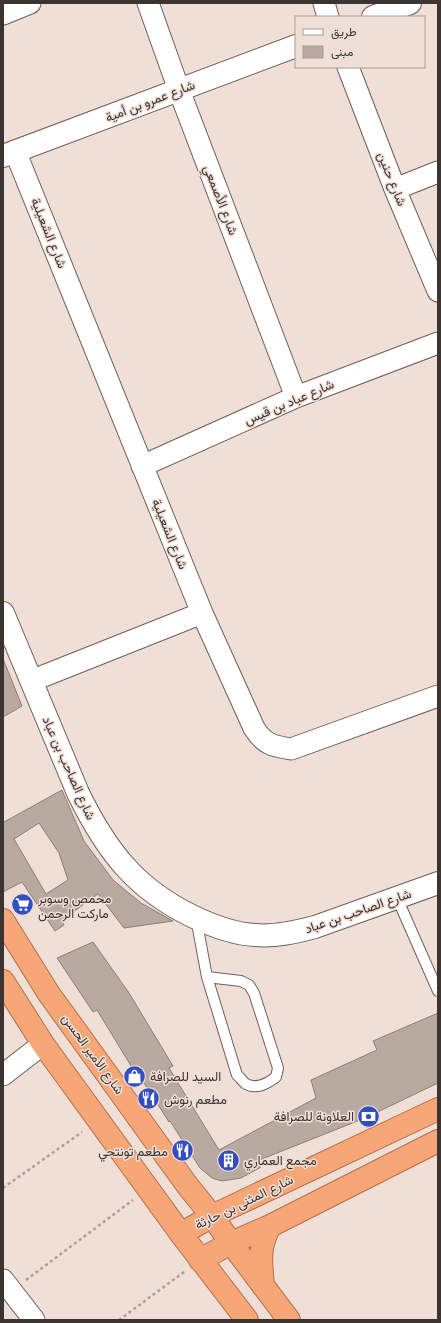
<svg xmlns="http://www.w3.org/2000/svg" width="441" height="1323" viewBox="0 0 441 1323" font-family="'Fira Sans Condensed',Vazirmatn,sans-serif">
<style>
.building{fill:#b9aaa1;stroke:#8d7e76;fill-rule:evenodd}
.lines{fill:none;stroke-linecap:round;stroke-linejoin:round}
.service-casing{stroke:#6e5f58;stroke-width:12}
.minor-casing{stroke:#6e5f58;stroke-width:23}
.tertiary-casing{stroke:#6e5f58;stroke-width:24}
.trunk-casing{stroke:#b47049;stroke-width:24}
.path{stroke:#ab9e98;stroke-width:2.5;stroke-dasharray:3 3;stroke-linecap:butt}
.service{stroke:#fff;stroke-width:10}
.minor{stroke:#fff;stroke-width:21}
.tertiary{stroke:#fff;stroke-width:22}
.trunk{stroke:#f7a678;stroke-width:22}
.labels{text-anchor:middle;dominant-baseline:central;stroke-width:3;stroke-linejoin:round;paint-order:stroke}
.street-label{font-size:13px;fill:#3b3431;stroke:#f0dfd7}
.poi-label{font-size:13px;fill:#3b3431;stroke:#f0dfd7;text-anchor:start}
</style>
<rect width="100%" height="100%" fill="#f0dfd7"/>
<!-- building -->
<path class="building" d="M4,661L22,706L3,717V662Z
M62,790L84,841L113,880L141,903L173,921L124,928L98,894L62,920L64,925L55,931L22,882L3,892V820L4,822ZM39,823L59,853L68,880L46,894L14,839Z
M93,942L129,993L173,1066L169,1068L219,1150L316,1098L311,1080L377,1050L373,1041L438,1013V1083L365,1118L257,1161L261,1167L241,1178L222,1181L212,1178L200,1168L170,1121L169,1122L144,1083L142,1084L97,1010L93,1012L57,958Z"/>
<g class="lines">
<defs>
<path id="service" d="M397,898L438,991
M196,918L207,977L237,1075C240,1077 243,1082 246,1084C257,1090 268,1083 276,1077L278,1068L254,993L249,985L241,981L207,977"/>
<path id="minor" d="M148,3L179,90L296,397
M324,3L328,17
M3,14L30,3
M348,67L395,189L438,291
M15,151L202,613L254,728C264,744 272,746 291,749L438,696
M395,189L438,172
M142,466L296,397L438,343
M31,681L202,613
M3,1075L43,1044
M3,1280L34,1320"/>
<path id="tertiary" d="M373,17L410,3
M3,156L296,46
M3,613L78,793C106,850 135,889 194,917C213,926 233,934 255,935C275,937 296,932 315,927L438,883"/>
<path id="trunk" d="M3,920L49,994L78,1034L187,1185L212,1216L231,1243L289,1320
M3,981L43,1044L181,1234L247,1320
M181,1234L212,1216L438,1109
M200,1260L231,1243L270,1226L438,1141
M263,1286C261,1262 258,1248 270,1226"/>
</defs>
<!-- service casing -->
<use href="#service" class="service-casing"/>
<!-- minor casing -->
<use href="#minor" class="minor-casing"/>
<!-- tertiary casing -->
<use href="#tertiary" class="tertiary-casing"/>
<!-- trunk casing -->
<use href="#trunk" class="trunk-casing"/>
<!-- path -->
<path class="path" d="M3,1188L82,1132
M26,1280L133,1200
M119,1320L184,1272"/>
<!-- service -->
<use href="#service" class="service"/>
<!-- minor -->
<use href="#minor" class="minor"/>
<!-- tertiary -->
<use href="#tertiary" class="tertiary"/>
<!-- trunk -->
<use href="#trunk" class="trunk"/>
</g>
<!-- icons -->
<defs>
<symbol id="supermarket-disc" viewBox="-11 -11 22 22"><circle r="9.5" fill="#334ebf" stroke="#f0dfd7"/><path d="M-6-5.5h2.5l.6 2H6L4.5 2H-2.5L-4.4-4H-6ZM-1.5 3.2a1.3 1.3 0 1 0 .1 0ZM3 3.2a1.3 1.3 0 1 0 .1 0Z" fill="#fff"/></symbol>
<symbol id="shop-disc" viewBox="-11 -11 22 22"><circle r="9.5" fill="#334ebf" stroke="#f0dfd7"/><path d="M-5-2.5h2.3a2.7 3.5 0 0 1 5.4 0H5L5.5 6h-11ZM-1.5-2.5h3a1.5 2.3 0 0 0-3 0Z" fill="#fff"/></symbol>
<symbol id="restaurant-disc" viewBox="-11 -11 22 22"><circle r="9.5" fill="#334ebf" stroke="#f0dfd7"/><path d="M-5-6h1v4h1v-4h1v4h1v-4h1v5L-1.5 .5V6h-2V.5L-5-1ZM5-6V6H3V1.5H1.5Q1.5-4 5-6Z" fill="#fff"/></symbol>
<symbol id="bank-disc" viewBox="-11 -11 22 22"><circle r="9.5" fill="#334ebf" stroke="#f0dfd7"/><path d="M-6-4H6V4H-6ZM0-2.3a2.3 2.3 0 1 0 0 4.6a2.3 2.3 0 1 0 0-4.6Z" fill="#fff"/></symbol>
<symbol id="building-disc" viewBox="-11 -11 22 22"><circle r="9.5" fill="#334ebf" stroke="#f0dfd7"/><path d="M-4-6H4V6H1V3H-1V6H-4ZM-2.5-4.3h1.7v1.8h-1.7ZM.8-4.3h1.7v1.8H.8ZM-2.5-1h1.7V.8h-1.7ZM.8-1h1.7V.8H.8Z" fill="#fff"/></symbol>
</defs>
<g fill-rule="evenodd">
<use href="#supermarket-disc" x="10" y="892" width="25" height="25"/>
<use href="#shop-disc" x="122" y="1064" width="25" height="25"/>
<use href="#restaurant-disc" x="136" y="1086" width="25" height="25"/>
<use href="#bank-disc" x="356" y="1104" width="25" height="25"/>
<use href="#restaurant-disc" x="170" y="1138" width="25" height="25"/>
<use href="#building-disc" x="216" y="1148" width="25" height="25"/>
</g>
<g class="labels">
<!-- street labels -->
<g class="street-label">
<text transform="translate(150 101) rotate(-21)">شارع عمرو بن أمية</text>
<text transform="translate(392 179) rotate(68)">شارع حنين</text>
<text transform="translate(221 200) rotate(69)">شارع الأصمعي</text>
<text transform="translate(49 233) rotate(68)">شارع الشعيلية</text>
<text transform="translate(289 402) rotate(-23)">شارع عباد بن قيس</text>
<text transform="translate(170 534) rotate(68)">شارع الشعيلية</text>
<text transform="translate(69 768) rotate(66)">شارع الصاحب بن عباد</text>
<text transform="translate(358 911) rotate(-19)">شارع الصاحب بن عباد</text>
<text transform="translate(93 1054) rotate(54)">شارع الأمير الحسن</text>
<text transform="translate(244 1202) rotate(-26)">شارع المثنى بن حارثة</text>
</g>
<!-- poi labels -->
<g class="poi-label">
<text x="38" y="898">محمص وسوبر<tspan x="38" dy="15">ماركت الرحمن</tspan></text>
<text x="150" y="1076">السيد للصرافة</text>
<text x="164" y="1099">مطعم رنوش</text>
<text x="354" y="1116" text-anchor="end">العلاونة للصرافة</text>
<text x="168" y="1151" text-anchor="end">مطعم تونتحي</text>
<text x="244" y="1160">مجمع العماري</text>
</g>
</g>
<!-- border -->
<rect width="441" height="1323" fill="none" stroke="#3b3431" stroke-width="8"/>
<!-- legend -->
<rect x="295" y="16" width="130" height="52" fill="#f0dfd7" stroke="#a89b95"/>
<rect x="303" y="29" width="20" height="6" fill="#ffffff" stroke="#a89b95"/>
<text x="331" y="36" font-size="12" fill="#3b3431">طريق</text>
<rect x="303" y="46" width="20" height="12" fill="#b9aaa1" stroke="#a89b95"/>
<text x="331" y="56" font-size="12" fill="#3b3431">مبنى</text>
</svg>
